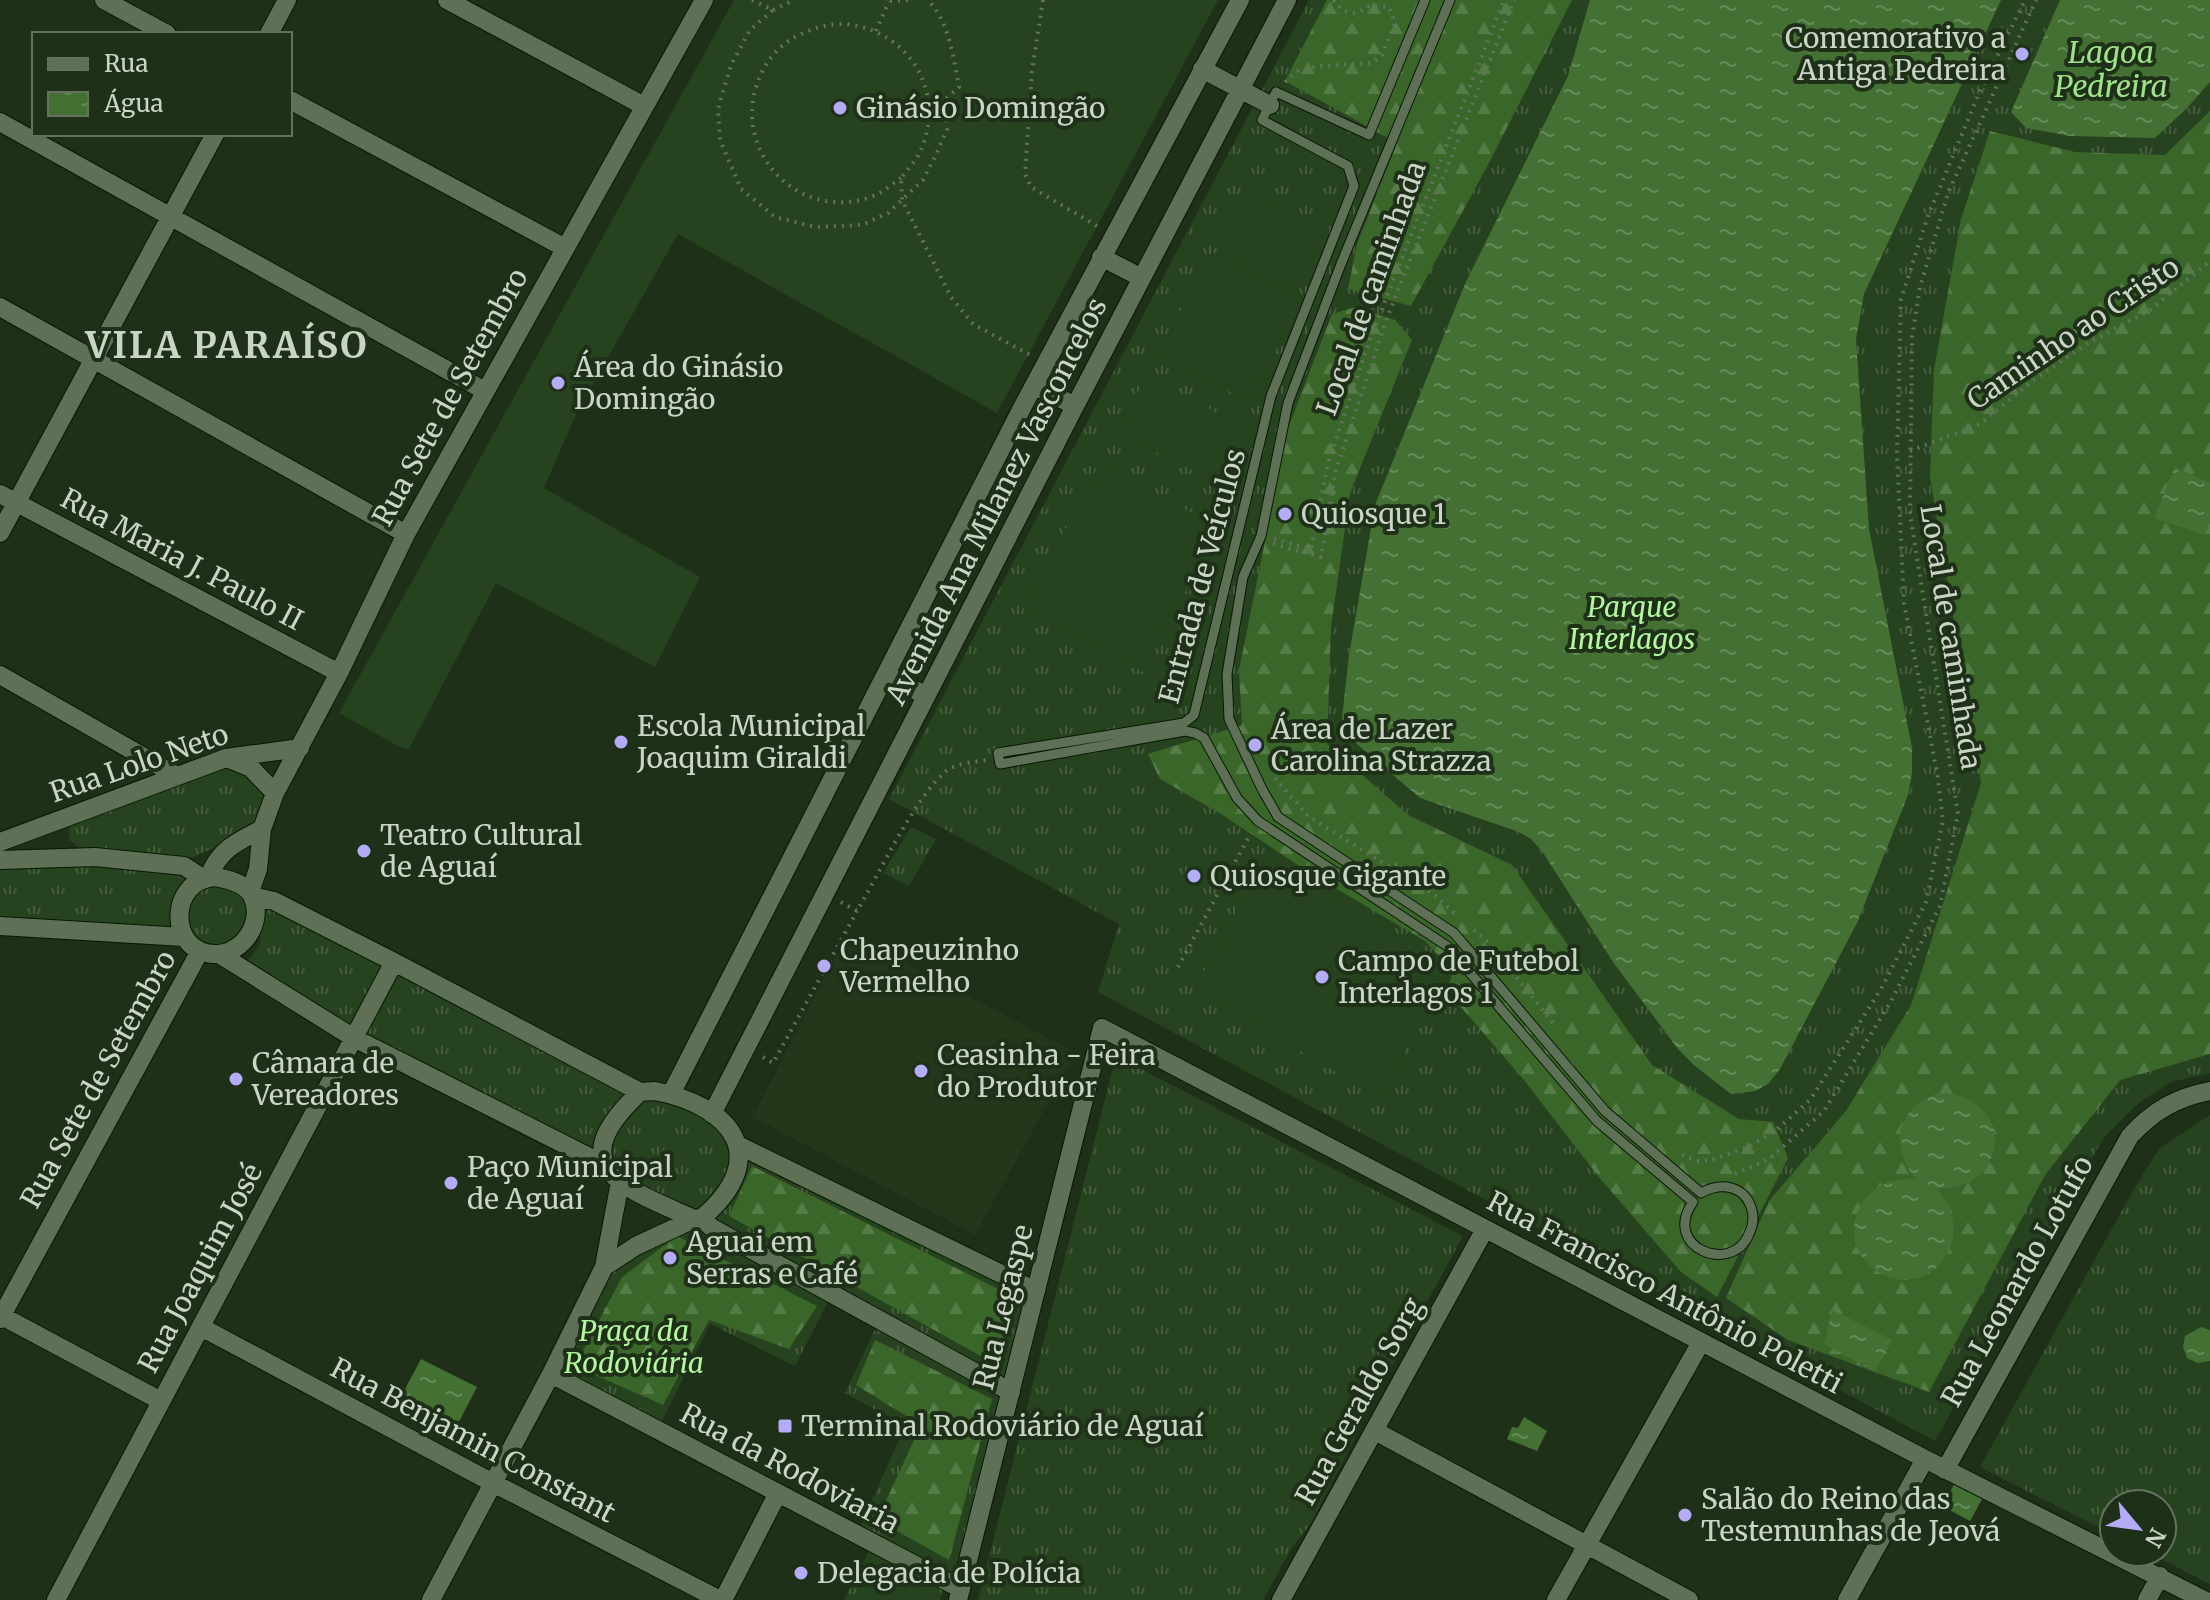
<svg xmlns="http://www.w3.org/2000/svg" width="2210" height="1600" viewBox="0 0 2210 1600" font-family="Merriweather,serif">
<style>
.built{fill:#23381b}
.grass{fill:url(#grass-tufts)}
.forest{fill:url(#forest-firs)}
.garden{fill:#27421e}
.water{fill:url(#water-ripples)}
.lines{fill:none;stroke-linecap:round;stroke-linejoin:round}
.service-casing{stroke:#081804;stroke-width:11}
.minor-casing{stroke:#081804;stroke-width:20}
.path{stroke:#64735f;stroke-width:4;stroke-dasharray:2 6;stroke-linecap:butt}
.service{stroke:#5e7157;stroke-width:9}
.minor{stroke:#5e7157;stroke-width:18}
.poi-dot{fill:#b5acf8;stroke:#1f3019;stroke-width:3}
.labels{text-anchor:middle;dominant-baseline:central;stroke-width:8;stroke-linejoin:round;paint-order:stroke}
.poi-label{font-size:28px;fill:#cad5c6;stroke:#1f3019;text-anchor:start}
.street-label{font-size:28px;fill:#cad5c6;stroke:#1f3019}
.park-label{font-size:28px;font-style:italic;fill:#b4f79e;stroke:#1f3019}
.water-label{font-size:30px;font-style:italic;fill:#a0e28a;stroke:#1f3019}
.district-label{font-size:36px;font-weight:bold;letter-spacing:2px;fill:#cad5c6;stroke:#1f3019}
</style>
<defs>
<pattern id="grass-tufts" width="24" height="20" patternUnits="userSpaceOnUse" patternTransform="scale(2)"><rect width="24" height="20" fill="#27421e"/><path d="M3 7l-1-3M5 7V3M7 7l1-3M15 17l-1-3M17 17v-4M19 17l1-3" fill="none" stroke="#455c3d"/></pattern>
<pattern id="forest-firs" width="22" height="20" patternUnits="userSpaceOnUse" patternTransform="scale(2)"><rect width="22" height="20" fill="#3a6729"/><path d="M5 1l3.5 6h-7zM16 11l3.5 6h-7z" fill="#557c47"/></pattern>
<pattern id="water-ripples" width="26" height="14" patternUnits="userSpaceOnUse" patternTransform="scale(2)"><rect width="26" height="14" fill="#447133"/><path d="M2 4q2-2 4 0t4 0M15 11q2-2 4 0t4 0" fill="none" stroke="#668b58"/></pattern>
</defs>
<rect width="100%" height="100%" fill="#1f3019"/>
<!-- built -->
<path class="built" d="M847,934L1076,1052L975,1235L753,1117Z"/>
<!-- grass -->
<path class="grass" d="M1309,0H2210V1073L2171,1082L2137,1104L2104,1137L1935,1441L1098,992L1119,924L889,799Z
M227,765L239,769L258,782L264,799L255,825L228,842L188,859L100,852L78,847L69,839V828L90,814Z
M911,827L936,839L909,886L883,873Z
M96,862L193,873L176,934L0,921V864Z
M214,880L244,894L252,922L233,948L193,942L184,902Z
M263,903L636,1091L599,1156L355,1034L247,962L260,944Z
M1116,1056L1463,1236L1392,1366L1311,1523L1291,1549L1263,1600H978Z
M641,1095L670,1097L726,1130L738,1162L702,1215L658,1199L606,1164L611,1126Z
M2210,1115V1584L2147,1552H2162V1504H2114V1535L1980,1467L2135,1187L2159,1149Z
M743,1152L1027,1296L1004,1384L707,1219Z
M699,1223L830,1298L795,1366L710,1324L660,1425L555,1372L609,1271Z
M877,1325L1002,1394L961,1589L857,1534L905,1426L845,1393Z
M871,1548L943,1588L940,1600H844Z"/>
<!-- forest -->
<path class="forest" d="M1327,0H1572L1489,163L1411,306L1348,289L1357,244L1397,143L1285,81Z
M2210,111V1054L2120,1080L2045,1175L1929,1392L1788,1340L1726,1298L1769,1201L1846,1111L1911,1005L1981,783L1930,477L1934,370L1961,219L1990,131L2075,152L2165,155Z
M1356,307L1395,320L1412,340L1350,493L1331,627L1327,744L1408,815L1512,865L1652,1065L1739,1119L1773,1122L1788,1158L1717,1297L1681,1272L1598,1176L1524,1080L1447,991L1453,971L1425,941L1310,873L1221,814L1160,779L1148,754L1242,725L1239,670L1288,428L1332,314Z
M752,1166L1016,1298L997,1365L729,1216Z
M677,1236L817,1306L789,1349L709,1320L663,1405L575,1366L622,1277Z
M875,1340L992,1399L949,1560L877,1520L921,1425L856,1385Z"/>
<!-- garden -->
<path class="garden" d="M734,0H1218L997,413L678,234L577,412L544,488L700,577L655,667L496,583L409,749L400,747L339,713Z
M1244,188L1329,231L1301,287L1216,244Z
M1212,252L1302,300L1248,401L1158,354Z
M1146,376L1252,431L1224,486L1117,432Z
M1099,464L1219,527L1144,672L1024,610Z
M1267,857L1450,965L1380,1097L1194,990Z
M881,1564L931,1590L926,1600H863Z"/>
<!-- water -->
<path class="water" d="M1590,0H2001L1864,294L1856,339L1869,529L1912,748V773L1908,795L1857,923L1780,1069L1768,1084L1755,1091L1731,1094L1695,1066L1678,1049L1613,962L1542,851L1531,839L1519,832L1420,798L1351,739L1344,731L1342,718L1349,655L1375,505L1465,284L1568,76Z
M2060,0H2210V82L2186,109L2155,138L2070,136L2026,128L2011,112Z
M2175,467L2210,483V522L2205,535L2154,518Z
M224,570L259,590L252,605L216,586Z
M1939,1093C2016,1093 2012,1193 1935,1188C1983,1236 1928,1304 1877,1271C1829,1240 1863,1170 1917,1180C1888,1146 1895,1109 1939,1093Z
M1832,1310L1892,1340L1875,1372L1824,1344Z
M2201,1327L2210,1330V1361L2198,1363L2187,1358L2183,1347L2185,1336Z
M421,1359L477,1387L452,1435L396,1406Z
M1524,1417L1547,1431L1537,1451L1507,1439L1512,1427L1518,1428Z
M1954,1485L1982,1499L1970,1521L1942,1506Z"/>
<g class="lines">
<defs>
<path id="service" d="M1425,0L1369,135L1276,92L1262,120L1348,166L1354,186L1271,396L1194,715L1184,723L998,753L1000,764L1185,731L1195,733L1204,738L1237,798L1258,821L1447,946L1597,1121L1693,1202C1661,1247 1732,1276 1749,1234C1753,1226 1754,1218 1752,1210C1745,1185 1721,1182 1701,1193L1605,1111L1454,933L1278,817L1262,789L1229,719L1227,674L1243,577L1261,536L1288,403L1341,264L1450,0"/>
<path id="minor" d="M104,0L167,34
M447,0L644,106
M269,34L287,0
M1202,69L1270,105
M290,100L565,248
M0,122L485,391
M1101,257L1142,278
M0,307L406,534
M1034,385L1075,406
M0,494L339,673
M0,533L215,134
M886,674L926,696
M0,675L177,776
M227,758L251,768L275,793
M0,842L226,758L300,748
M0,860L95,857L184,866L204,879
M209,877C218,850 238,841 262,829
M215,877C227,879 246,883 252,896C265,922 242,955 215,954C167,953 168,880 215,877Z
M250,892L258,869L262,829L275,793L339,673L406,534L704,0
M252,896L274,901L394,962L640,1092
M0,926L184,937
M219,954L354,1038L603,1164
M655,1091C732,1106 773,1157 702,1218L694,1219C623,1187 559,1168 640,1092Z
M671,1094L1023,406L1240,0
M712,1114L1075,406L1287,0
M740,1146L1036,1291
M702,1218L712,1228L1011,1392
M604,1267L636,1246L694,1219
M0,1315L161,1401
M0,1319L200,951
M201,1327L493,1483L720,1600
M551,1374L961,1589
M1375,1431L1689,1600
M1945,1470L2130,1136C2153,1111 2177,1097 2210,1091
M56,1600L394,962
M431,1600L551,1374L604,1267L620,1182
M723,1600L778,1493
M958,1600L1102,1028L1925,1459L2204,1600
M1281,1600L1485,1229
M1556,1600L1701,1342
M1847,1600L1925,1459
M2147,1600L2160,1576"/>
</defs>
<!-- service casing -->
<use href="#service" class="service-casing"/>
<!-- minor casing -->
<use href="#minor" class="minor-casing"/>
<!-- path -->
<path class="path" d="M752,0L773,10L750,30L731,65L718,109L720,140L741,189L775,217L815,227L862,225L888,213L923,180L936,155L947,129L946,99L959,87C953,56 950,24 928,0
M1043,0L1032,70L1025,174L1031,187L1097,226
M890,1L909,0
M773,10L794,0
M876,31L889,1
M1285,82L1299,70L1322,66L1372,63L1382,55L1395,23L1389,7L1369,6C1354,17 1344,14 1333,0
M901,178C893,183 885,191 876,195C798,227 725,147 762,72C770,56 783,42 799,35C818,26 837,21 858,26C916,40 946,99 919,154C915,162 907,170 901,178L902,200L951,297L973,324L1030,355
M1910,451L1980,424L2035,379L2088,343L2150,310L2210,261
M1274,539L1311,549L1328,463L1370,339L1504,0
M1273,544L1321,557L1336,470L1387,318L1514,0
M1275,778L1308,816L1436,896L1455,914
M841,902L857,911C879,874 914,799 945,772C955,763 974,762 987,760
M1474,930L1489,943L1554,1024
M1178,967L1251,833
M763,1057L773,1063L857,911
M1682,1155L1698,1161L1712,1160L1752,1145L1776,1130L1810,1100L1881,989L1926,902L1943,820L1937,772L1904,603L1897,454L1901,299L1928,216L1980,91L2025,0
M1735,1174L1769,1159L1824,1111L1891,1001L1940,906L1958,814L1910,514L1912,337L1920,287L1948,193L2036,0"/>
<!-- service -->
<use href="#service" class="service"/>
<!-- minor -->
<use href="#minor" class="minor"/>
</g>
<!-- markers -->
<g class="poi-dot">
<circle cx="2022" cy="54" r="8"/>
<circle cx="840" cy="108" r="8"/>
<circle cx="558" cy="383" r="8"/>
<circle cx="1285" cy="514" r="8"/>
<circle cx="621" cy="742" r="8"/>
<circle cx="1255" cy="745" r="8"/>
<circle cx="364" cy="851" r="8"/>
<circle cx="1194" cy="876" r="8"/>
<circle cx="824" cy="966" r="8"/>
<circle cx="1322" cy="977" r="8"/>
<circle cx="921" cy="1071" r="8"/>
<circle cx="236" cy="1079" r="8"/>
<circle cx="451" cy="1183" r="8"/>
<circle cx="670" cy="1258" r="8"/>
<rect x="777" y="1418" width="16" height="16" rx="4"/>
<circle cx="1685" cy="1515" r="8"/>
<circle cx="801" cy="1573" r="8"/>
</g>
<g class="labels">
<!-- poi labels -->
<g class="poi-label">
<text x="2006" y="38" text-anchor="end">Comemorativo a<tspan x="2006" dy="32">Antiga Pedreira</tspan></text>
<text x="856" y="108">Ginásio Domingão</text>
<text x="574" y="367">Área do Ginásio<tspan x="574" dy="32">Domingão</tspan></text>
<text x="1301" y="514">Quiosque 1</text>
<text x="637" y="726">Escola Municipal<tspan x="637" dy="32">Joaquim Giraldi</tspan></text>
<text x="1271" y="729">Área de Lazer<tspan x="1271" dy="32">Carolina Strazza</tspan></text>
<text x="380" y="835">Teatro Cultural<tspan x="380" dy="32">de Aguaí</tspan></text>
<text x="1210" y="876">Quiosque Gigante</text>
<text x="840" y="950">Chapeuzinho<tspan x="840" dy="32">Vermelho</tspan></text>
<text x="1338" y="961">Campo de Futebol<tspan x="1338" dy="32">Interlagos 1</tspan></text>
<text x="937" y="1055">Ceasinha - Feira<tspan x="937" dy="32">do Produtor</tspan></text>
<text x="252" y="1063">Câmara de<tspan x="252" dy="32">Vereadores</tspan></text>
<text x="467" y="1167">Paço Municipal<tspan x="467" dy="32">de Aguaí</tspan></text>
<text x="686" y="1242">Aguai em<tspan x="686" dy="32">Serras e Café</tspan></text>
<text x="801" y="1426">Terminal Rodoviário de Aguaí</text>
<text x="1701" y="1499">Salão do Reino das<tspan x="1701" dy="32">Testemunhas de Jeová</tspan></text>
<text x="817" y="1573">Delegacia de Polícia</text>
</g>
<!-- street labels -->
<g class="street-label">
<text transform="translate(1371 288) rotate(-70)">Local de caminhada</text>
<text transform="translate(2073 333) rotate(-34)">Caminho ao Cristo</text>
<text transform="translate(450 397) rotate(-61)">Rua Sete de Setembro</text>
<text transform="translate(996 501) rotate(-63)">Avenida Ana Milanez Vasconcelos</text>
<text transform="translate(182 559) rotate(28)">Rua Maria J. Paulo II</text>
<text transform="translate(1202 576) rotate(-75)">Entrada de Veículos</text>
<text transform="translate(1951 637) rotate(81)">Local de caminhada</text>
<text transform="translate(139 763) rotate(-19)">Rua Lolo Neto</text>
<text transform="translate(98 1079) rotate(-61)">Rua Sete de Setembro</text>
<text transform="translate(200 1268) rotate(-62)">Rua Joaquim José</text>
<text transform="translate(2017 1281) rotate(-61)">Rua Leonardo Lotufo</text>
<text transform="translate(1665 1292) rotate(28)">Rua Francisco Antônio Poletti</text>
<text transform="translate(1003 1307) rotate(-76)">Rua Legaspe</text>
<text transform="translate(1359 1401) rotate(-61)">Rua Geraldo Sorg</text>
<text transform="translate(473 1440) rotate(28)">Rua Benjamin Constant</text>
<text transform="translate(790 1468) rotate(28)">Rua da Rodoviaria</text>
</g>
<!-- park labels -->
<g class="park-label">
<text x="1632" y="607">Parque<tspan x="1632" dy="32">Interlagos</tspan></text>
<text x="634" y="1331">Praça da<tspan x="634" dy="32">Rodoviária</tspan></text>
</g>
<!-- water labels -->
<g class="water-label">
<text x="2111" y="52">Lagoa<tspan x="2111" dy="34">Pedreira</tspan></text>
</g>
<!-- district labels -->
<g class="district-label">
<text x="227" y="345">VILA PARAÍSO</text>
</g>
</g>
<!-- legend -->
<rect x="32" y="32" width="260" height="104" fill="#1f3019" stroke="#63725e" stroke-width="2"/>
<rect x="48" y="58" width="40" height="12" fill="#5e7157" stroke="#63725e" stroke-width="2"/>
<text x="104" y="72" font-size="24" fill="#cad5c6">Rua</text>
<rect x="48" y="92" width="40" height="24" fill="url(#water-ripples)" stroke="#63725e" stroke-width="2"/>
<text x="104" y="112" font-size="24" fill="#cad5c6">Água</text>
<!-- north arrow -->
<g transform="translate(2138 1528) rotate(119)"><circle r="38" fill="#1f3019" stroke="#63725e" stroke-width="2"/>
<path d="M0-6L14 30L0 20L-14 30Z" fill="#b5acf8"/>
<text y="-12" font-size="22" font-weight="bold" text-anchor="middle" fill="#cad5c6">N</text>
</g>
</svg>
